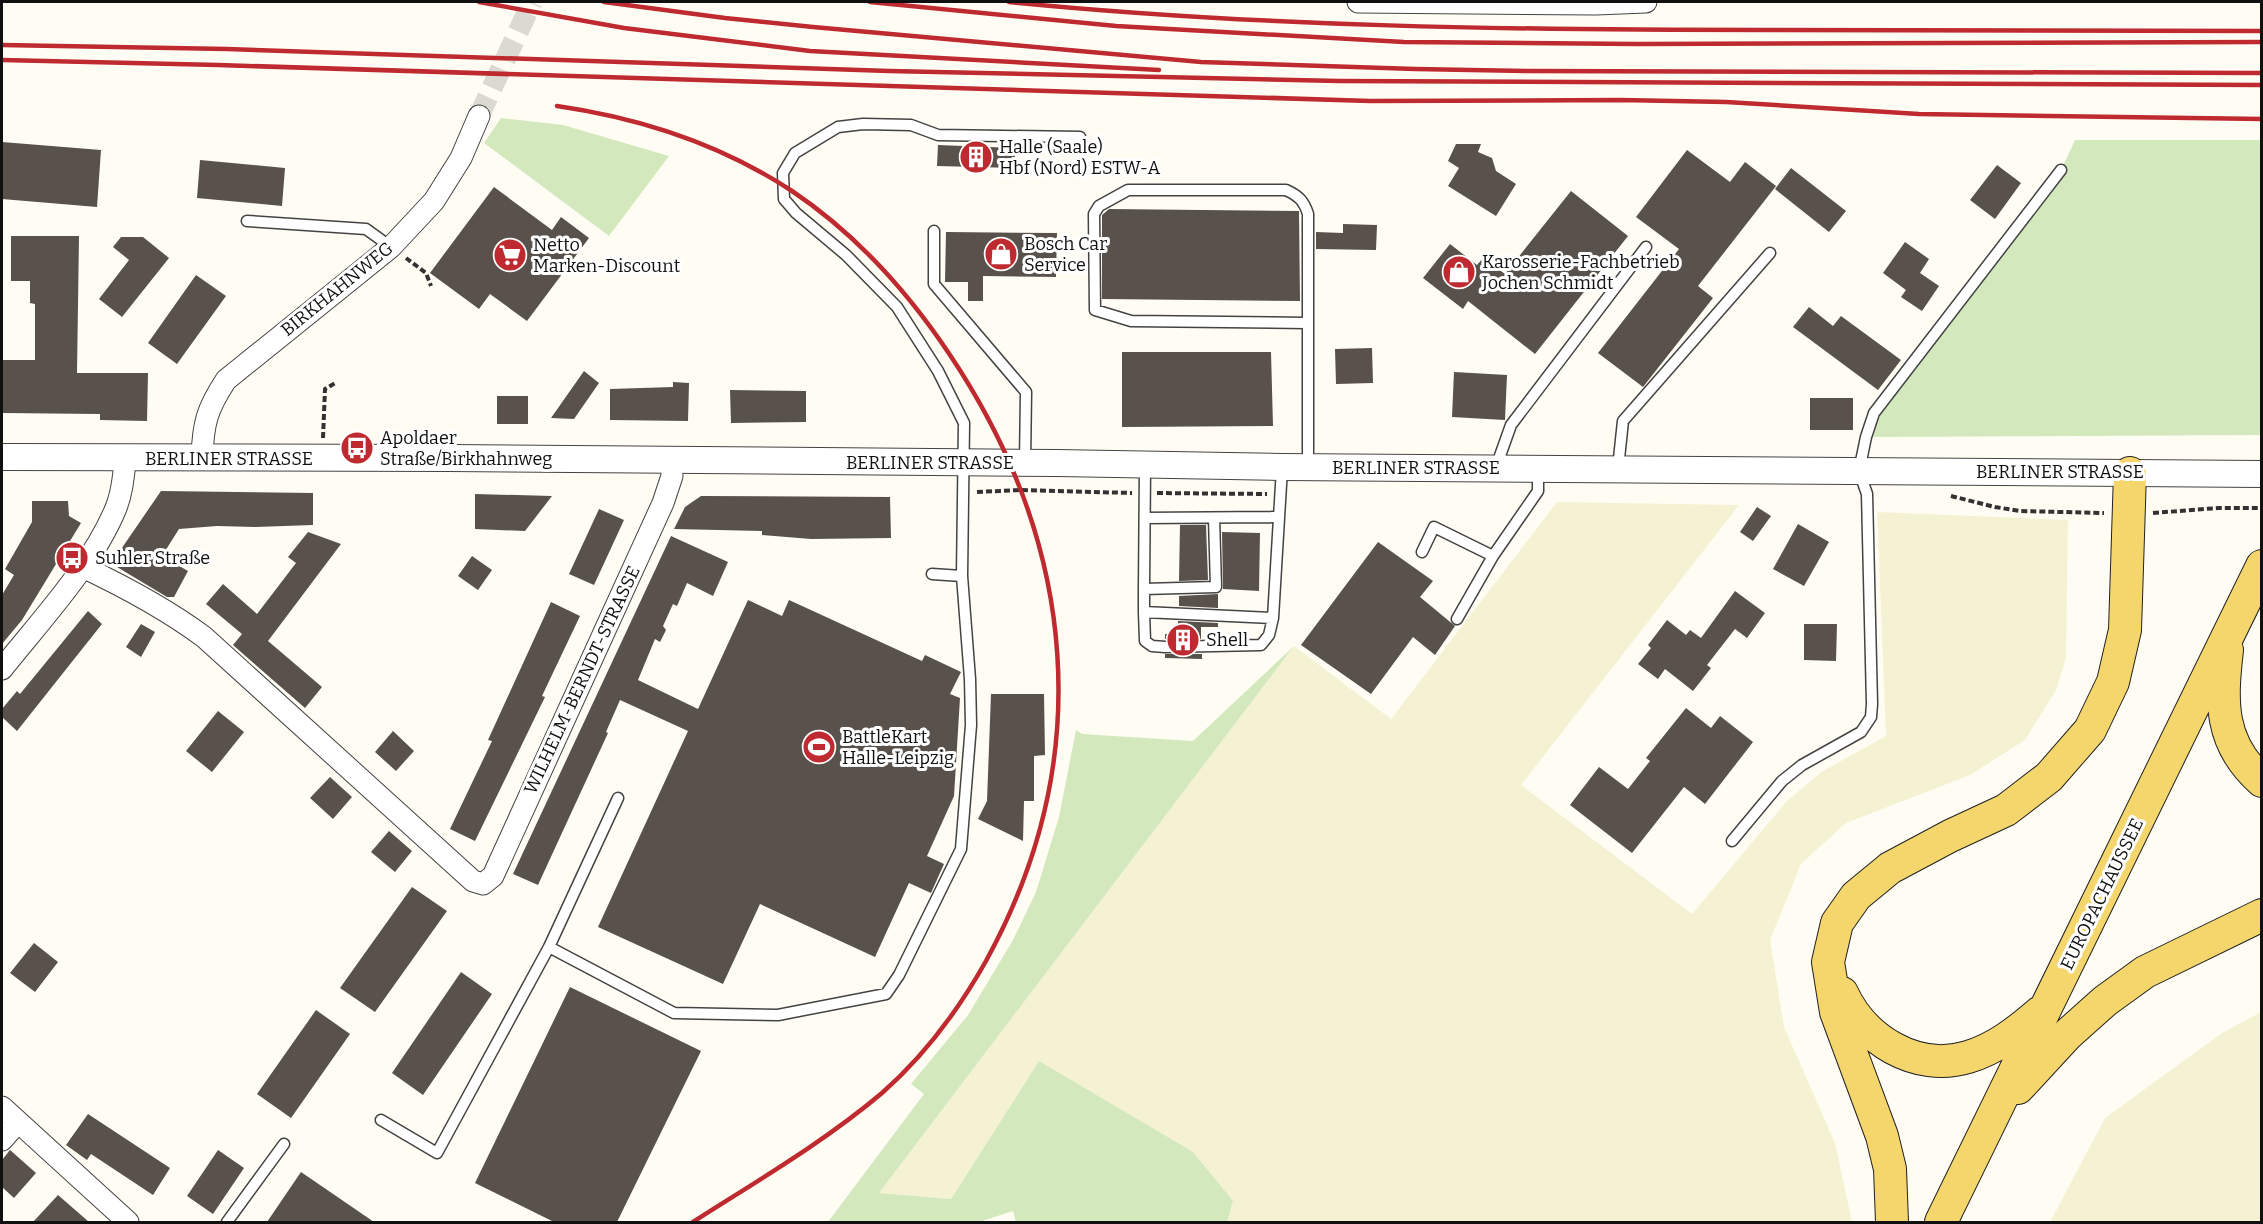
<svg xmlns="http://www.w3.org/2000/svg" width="2263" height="1224" viewBox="0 0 2263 1224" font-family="Bitter,serif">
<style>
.farmland{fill:#f5f2d3}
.green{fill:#d3e9bd}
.building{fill:#58514c}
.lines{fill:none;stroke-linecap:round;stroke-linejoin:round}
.minor-tunnel{stroke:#dbd9d1;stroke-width:21;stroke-dasharray:21 10;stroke-linecap:butt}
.service-casing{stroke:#434343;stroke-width:13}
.minor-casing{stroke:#434343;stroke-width:23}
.tertiary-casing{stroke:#434343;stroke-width:28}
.primary-casing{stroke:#212121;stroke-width:34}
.path{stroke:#323232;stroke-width:4;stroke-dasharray:6 3;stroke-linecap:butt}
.service{stroke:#fff;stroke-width:10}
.minor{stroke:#fff;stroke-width:21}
.tertiary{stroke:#fff;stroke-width:26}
.primary{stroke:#f5d66d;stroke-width:32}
.rail{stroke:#be2a2f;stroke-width:4.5}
.labels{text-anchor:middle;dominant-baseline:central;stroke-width:6;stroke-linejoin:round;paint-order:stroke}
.poi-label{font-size:18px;fill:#101010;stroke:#fff;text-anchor:start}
.street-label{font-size:18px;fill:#101010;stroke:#fff}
</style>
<rect width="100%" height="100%" fill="#fffdf3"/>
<!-- farmland -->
<path class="farmland" d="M1557,502L1739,505L1521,785L1692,914L1787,801L1821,772L1886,736L1877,512L2068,520L2066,658L2056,690L2025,740L1970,775L1846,823L1801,864L1770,940L1784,1027L1835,1143L1852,1222H1227L1233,1201L1039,1061L951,1199L879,1193L1294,646L1391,719Z
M2261,1012V1222H2050L2105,1118L2222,1033Z"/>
<!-- green -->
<path class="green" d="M501,118L563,125L669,156L609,236L484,143Z
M2075,140H2261V435L1866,437L1874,413L2061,170Z
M1294,646L879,1193L951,1199L1039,1061L1193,1152L1233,1201L1227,1222H1016L1013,1211L979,1222H828L924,1094L911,1084L968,1015L1013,940L1036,892L1059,817L1076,730L1082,734L1193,741Z"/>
<!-- building -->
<path class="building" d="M2,142L101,150L97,207L2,199Z
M1456,144H1481L1478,152L1492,158L1496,171L1516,184L1496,216L1448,186L1459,168L1448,161Z
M938,145L1015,148V168L937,166Z
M1687,150L1730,182L1745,162L1776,186L1698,286L1713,298L1643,387L1598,353L1679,249L1636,217Z
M200,160L285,168L282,206L197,198Z
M1997,165L2021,183L1995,219L1970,200Z
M1791,168L1846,211L1829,232L1775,189Z
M494,187L552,230L561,217L589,238L527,321L490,294L479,309L430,273Z
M1571,191L1628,236L1535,354L1468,301L1463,309L1423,278L1450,244L1477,265L1483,258L1505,274Z
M1109,209L1299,211L1300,301L1102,299V215Z
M1343,224L1377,225L1376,250L1316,249V232L1343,233Z
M946,232L1057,233L1056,277L983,276V301H968V282H945Z
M11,236H79L77,373H148L147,421L100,420V414L2,413V360H35V304L30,303V281H11Z
M121,237H143L169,258L122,317L99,299L129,260L113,247Z
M1905,242L1929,259L1920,273L1939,286L1922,311L1901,297L1906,290L1883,273Z
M196,275L226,296L177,364L148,343Z
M1809,307L1833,326L1841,316L1901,360L1878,390L1793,327Z
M1372,348L1373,383L1336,384L1335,349Z
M1122,352H1271L1273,426L1122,427Z
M584,371L599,383L574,419L551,418Z
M1454,372L1507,375L1505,420L1452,417Z
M673,382L689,383L688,421L610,420V389L673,387Z
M730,390L806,391V422L731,423Z
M497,396H528V424H497Z
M1810,398H1853V430H1810Z
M161,491L313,493V525L255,527L217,526L179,529L162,556L188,571L174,597H167L117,567L115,558Z
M475,494L552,496L525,531L475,529Z
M701,496L890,497L891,538L811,539L762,535V531L674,529L685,507Z
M32,501H68L69,516L81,523L22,620L2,644V595L14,575L5,569L32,522Z
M1757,507L1771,516L1753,541L1740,532Z
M599,509L624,520L594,585L569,574Z
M1798,524L1829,542L1804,586L1773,569Z
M1180,525H1206L1208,580L1179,581Z
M308,532L341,544L268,641L322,687L305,708L233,645L242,634L206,604L223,584L257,614L296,563L288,557Z
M1222,532L1260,533L1259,591L1223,589Z
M671,536L728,562L713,596L687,583L677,606L673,604L663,626L666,630L660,642L655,639L638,680L698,709L748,600L782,616L789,600L922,661L925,655L961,672L950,694L960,698L954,796L927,856L944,864L931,893L909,883L875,957L760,904L723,984L598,927L688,731L620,700L606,732L608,733L538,885L513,874Z
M1378,542L1433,581L1420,597L1455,626L1435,655L1413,637L1371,694L1301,645Z
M472,556L492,570L478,590L458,576Z
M1735,591L1765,613L1747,638L1735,629L1707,665L1711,668L1693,691L1665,669L1658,679L1638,664L1651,648L1648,645L1667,620L1686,635L1690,630L1701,638Z
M1218,594V608L1179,606V596Z
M551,602L580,616L542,696L545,697L475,841L450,829L492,741L488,740Z
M88,611L102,624L17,731L2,717V709L17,691L20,694Z
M1178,621L1218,623V627H1201V639H1165V634L1178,633Z
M141,624L155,632L141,657L126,647Z
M1804,624H1837L1836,661L1804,660Z
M1165,654H1202V659L1165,658Z
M991,694H1044L1045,755L1034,756V801H1024L1023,841L978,819L987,801Z
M1686,708L1711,728L1720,716L1753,742L1705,804L1684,787L1632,853L1570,805L1599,767L1628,789L1650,761L1646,758Z
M218,711L244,732L212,772L186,751Z
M393,731L414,751L396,771L375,752Z
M330,777L352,797L333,819L310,798Z
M389,831L412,851L395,872L371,852Z
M412,887L447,911L375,1012L340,988Z
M34,943L58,962L35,992L10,973Z
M461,972L492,994L423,1095L392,1073Z
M570,987L701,1051L617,1222H554L475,1183Z
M316,1010L350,1034L291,1118L257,1094Z
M88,1114L170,1168L153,1195L91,1154L87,1160L66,1145Z
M10,1150L36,1173L14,1198L2,1187V1160Z
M218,1150L244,1168L213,1214L187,1196Z
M301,1172L374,1222H267Z
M58,1195L89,1222H33Z"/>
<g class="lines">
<!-- minor-tunnel -->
<path class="minor-tunnel" d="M479,116L532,2"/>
<defs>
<path id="service" d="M247,221L366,229L391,247
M934,231V284L1026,392L1025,463
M1145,465L1144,589L1216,587L1214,518
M1308,467V214C1304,201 1299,196 1286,190H1128L1099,206L1094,214L1095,310L1131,321L1308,323
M1496,467L1511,425L1646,247
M1618,468L1623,421L1770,253
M1145,518L1279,517
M1422,552L1434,527L1493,556
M932,574L962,576
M1144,589V612L1273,618L1282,468
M1144,612L1145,641L1152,646L1165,647L1261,645L1269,635L1273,618
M1457,619L1493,556L1538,491V468
M618,798L549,947L674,1013L778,1015L886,994L899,975L961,849L971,725L970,679L962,576L964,423L938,371L897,307L846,255L796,213L784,199L783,173L795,153L838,127L863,124L911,125L938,135L1080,137
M1732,841L1782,781L1802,765L1861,732L1871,717L1872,704L1867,494L1859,471L1866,437L1874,413L2061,170
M381,1120L437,1153L549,947
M227,1222L284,1144"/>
<path id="minor" d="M1358,2L1596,4L1646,2
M202,458C203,423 207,409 226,380L391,247L434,201L461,158L479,116
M83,567C123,586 169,611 204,637L473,881L483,884L493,876L663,503L672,476L671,461
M2,669C41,620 92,566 116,508C122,493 124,475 125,459
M2,1107L128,1222
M2,1140L18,1122"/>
<path id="tertiary" d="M2,457L449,458L1057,463L1282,467L2262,474"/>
<path id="primary" d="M2227,650C2221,702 2219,743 2262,781
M1842,993C1863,1039 1916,1073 1968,1057C1995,1049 2017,1032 2039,1013
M2018,1088L2068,1034L2105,1001L2145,972L2262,915
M1892,1222L1890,1169L1882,1136L1836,1012L1828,962L1837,923L1856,896L1890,868L1950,836L2006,810L2049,777L2090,730L2113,682L2125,630L2130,473
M1941,1222L2262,566"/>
</defs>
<!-- service casing -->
<use href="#service" class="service-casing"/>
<!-- minor casing -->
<use href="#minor" class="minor-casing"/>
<!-- tertiary casing -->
<use href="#tertiary" class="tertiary-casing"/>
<!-- primary casing -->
<use href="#primary" class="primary-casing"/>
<!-- path -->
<path class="path" d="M406,258L426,273L431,286
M323,438L325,389L337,382
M977,492L1021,490L1132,493
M1157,493L1267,494
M1951,496L1995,507L2020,511L2104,513
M2153,513L2218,508H2262"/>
<!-- service -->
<use href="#service" class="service"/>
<!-- minor -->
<use href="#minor" class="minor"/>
<!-- tertiary -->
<use href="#tertiary" class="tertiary"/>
<!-- primary -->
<use href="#primary" class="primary"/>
<!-- rail -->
<path class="rail" d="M479,2L624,28L810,51L1159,70
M604,2L725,18L813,27L1201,62L1415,69L1528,71L2262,73
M870,2L1116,26L1404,42L1637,44L2262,42
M1009,2C1262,27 1516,30 1770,30C1934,31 2098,31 2262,31
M2,45L227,49L889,71L1339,81L2262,85
M2,60L218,65L1370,101L1620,100L1726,102L1919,114L2262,119
M557,106C640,118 722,145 792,191C856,234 908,292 950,355C1077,545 1097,759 986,961C959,1009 923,1057 882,1093C824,1142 757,1181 693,1222"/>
</g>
<!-- icons -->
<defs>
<symbol id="building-disc" viewBox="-11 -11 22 22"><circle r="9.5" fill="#be2a2f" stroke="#fff"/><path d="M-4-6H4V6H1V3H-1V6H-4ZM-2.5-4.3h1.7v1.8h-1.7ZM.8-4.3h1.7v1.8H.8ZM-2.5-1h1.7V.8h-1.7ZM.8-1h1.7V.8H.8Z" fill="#fff"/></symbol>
<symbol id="shop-disc" viewBox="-11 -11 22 22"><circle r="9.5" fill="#be2a2f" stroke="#fff"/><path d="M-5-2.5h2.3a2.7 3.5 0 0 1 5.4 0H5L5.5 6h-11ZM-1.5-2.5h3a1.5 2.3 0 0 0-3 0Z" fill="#fff"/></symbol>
<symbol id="supermarket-disc" viewBox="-11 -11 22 22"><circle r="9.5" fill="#be2a2f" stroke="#fff"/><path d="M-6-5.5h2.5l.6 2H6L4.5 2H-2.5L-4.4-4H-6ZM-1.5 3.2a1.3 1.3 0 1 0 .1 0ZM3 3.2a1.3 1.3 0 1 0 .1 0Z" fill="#fff"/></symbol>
<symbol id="bus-disc" viewBox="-11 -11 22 22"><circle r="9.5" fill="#be2a2f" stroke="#fff"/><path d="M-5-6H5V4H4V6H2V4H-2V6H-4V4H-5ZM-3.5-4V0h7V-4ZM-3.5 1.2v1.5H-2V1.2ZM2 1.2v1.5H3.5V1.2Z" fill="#fff"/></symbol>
<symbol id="stadium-disc" viewBox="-11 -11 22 22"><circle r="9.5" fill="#be2a2f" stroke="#fff"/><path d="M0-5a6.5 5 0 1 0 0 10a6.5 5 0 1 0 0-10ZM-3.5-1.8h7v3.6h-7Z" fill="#fff"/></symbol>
</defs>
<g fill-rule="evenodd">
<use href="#building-disc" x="957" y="138" width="38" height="38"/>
<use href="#shop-disc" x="982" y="235" width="38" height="38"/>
<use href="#supermarket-disc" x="491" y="236" width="38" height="38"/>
<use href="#shop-disc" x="1440" y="253" width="38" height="38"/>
<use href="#bus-disc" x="338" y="429" width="38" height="38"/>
<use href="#bus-disc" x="53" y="539" width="38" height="38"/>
<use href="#building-disc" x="1164" y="621" width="38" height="38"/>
<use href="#stadium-disc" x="800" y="728" width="38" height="38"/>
</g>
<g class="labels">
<!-- poi labels -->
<g class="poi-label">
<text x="999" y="147">Halle (Saale)<tspan x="999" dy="21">Hbf (Nord) ESTW-A</tspan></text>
<text x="1024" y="244">Bosch Car<tspan x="1024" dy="21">Service</tspan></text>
<text x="533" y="245">Netto<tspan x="533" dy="21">Marken-Discount</tspan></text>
<text x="1482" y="262">Karosserie-Fachbetrieb<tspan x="1482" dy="21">Jochen Schmidt</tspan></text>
<text x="380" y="438">Apoldaer<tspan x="380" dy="21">Straße/Birkhahnweg</tspan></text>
<text x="95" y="558">Suhler Straße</text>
<text x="1206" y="640">Shell</text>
<text x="842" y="737">BattleKart<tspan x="842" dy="21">Halle-Leipzig</tspan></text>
</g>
<!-- street labels -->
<g class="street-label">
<text transform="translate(337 289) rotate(-39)">BIRKHAHNWEG</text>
<text x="229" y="459">BERLINER STRASSE</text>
<text x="930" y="463">BERLINER STRASSE</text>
<text x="1416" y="468">BERLINER STRASSE</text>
<text x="2060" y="472">BERLINER STRASSE</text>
<text transform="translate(582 680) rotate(-65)">WILHELM-BERNDT-STRASSE</text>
<text transform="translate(2102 894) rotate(-64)">EUROPACHAUSSEE</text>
</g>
</g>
<!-- border -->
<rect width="2263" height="1224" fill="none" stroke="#101010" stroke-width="6"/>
</svg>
